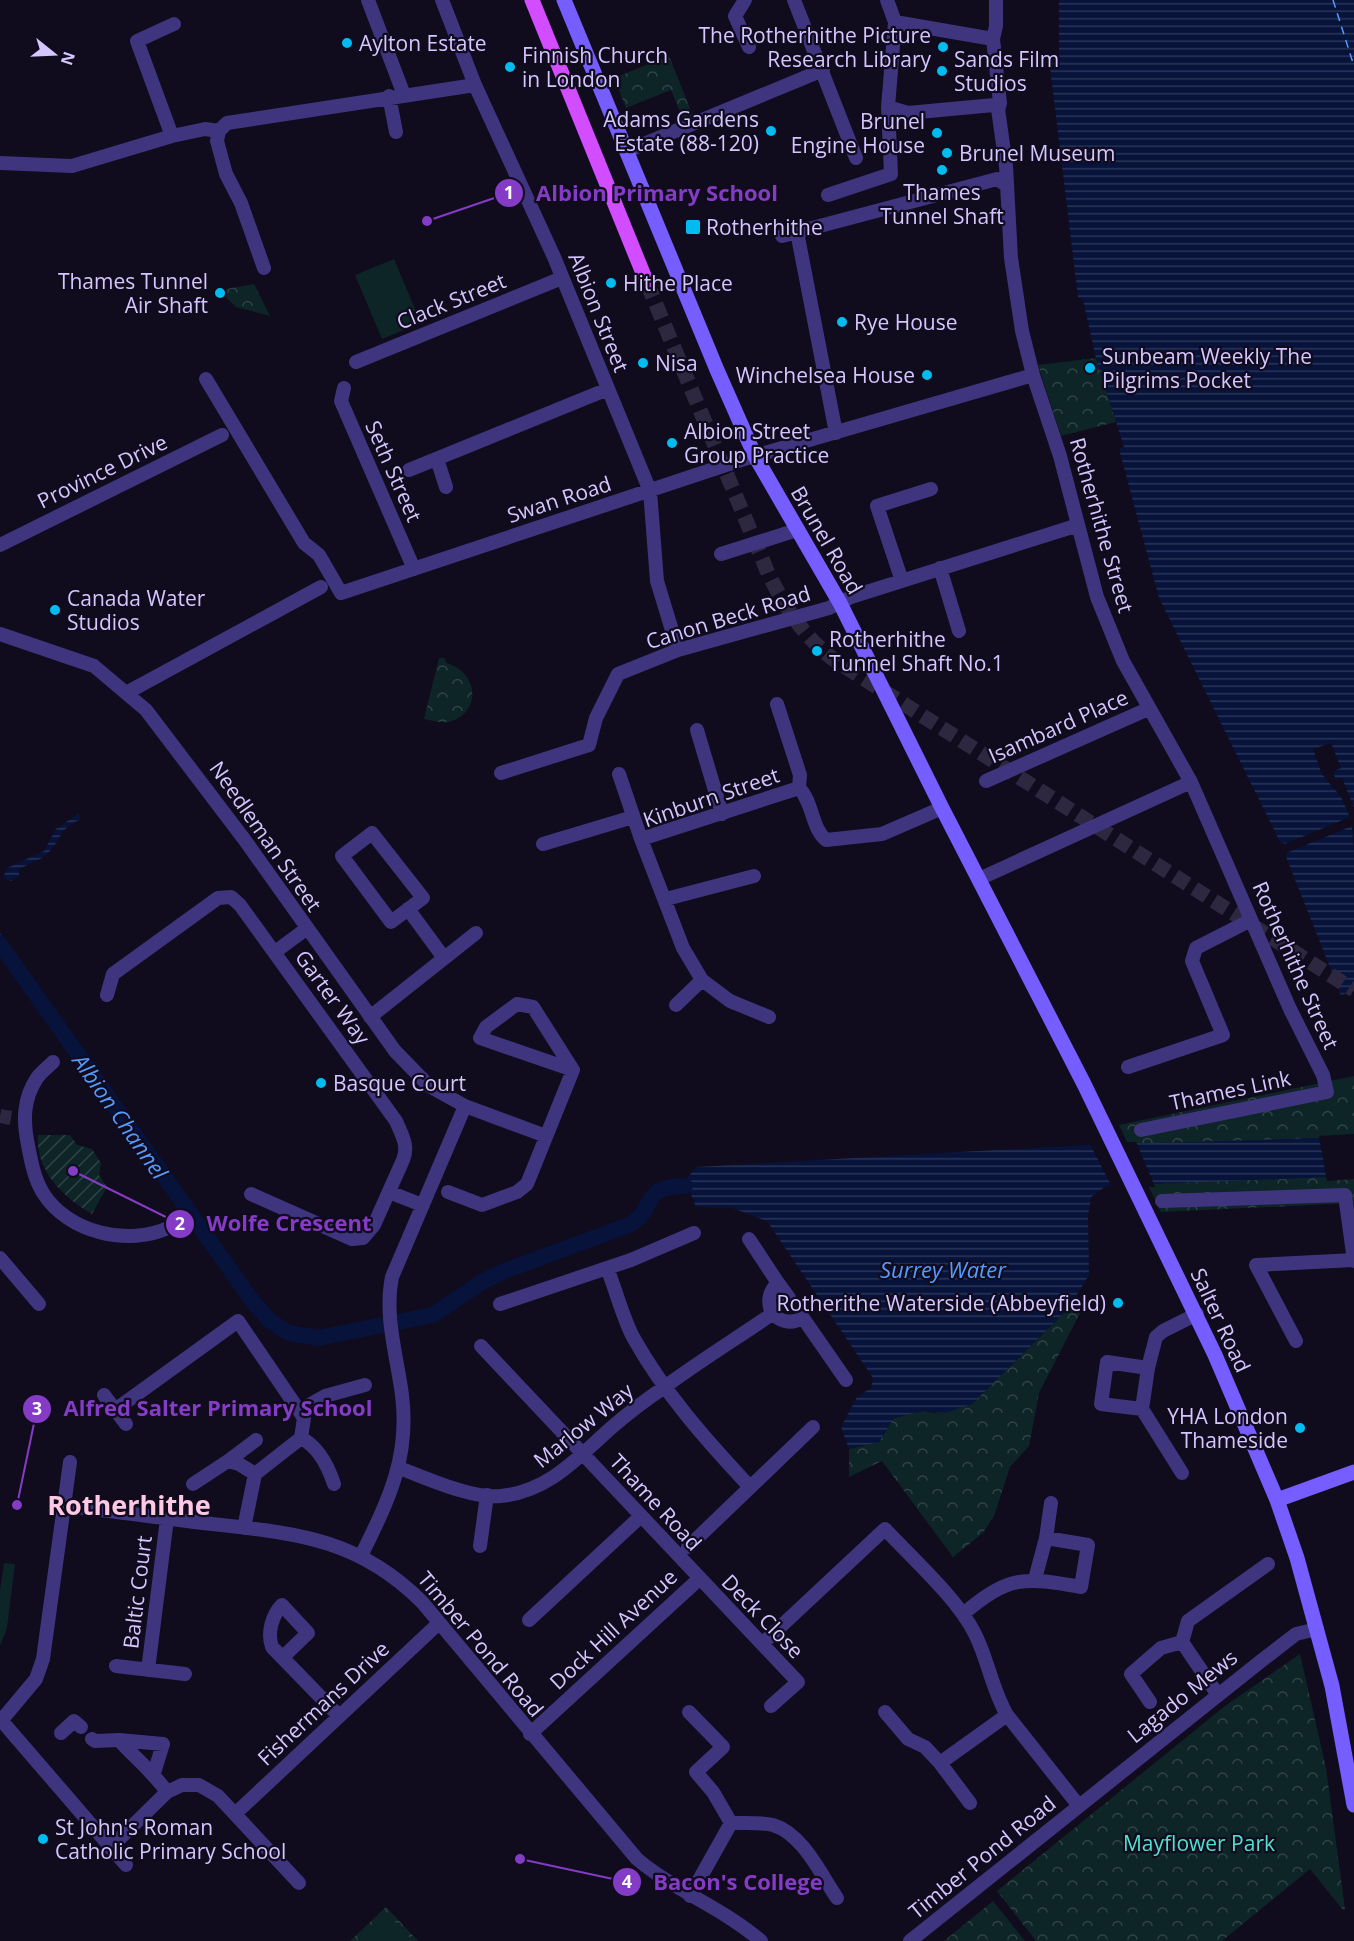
<svg xmlns="http://www.w3.org/2000/svg" width="1354" height="1941" viewBox="0 0 1354 1941" font-family="'Open Sans',sans-serif">
<style>
.park{fill:url(#park-crowns)}
.garden{fill:url(#garden-furrows)}
.pitch{fill:#0e2527}
.water{fill:url(#water-rules)}
.pier{fill:#100b1d}
.lines{fill:none;stroke-linecap:round;stroke-linejoin:round}
.canal{stroke:#07133a;stroke-width:16}
.ferry{stroke:#549bff;stroke-width:1.5;stroke-dasharray:8 6;stroke-linecap:butt}
.street-tunnel{stroke:#2d273f;stroke-width:14;stroke-dasharray:14 7;stroke-linecap:butt}
.primary-tunnel{stroke:#2d273f;stroke-width:15;stroke-dasharray:15 8;stroke-linecap:butt}
.street{stroke:#3f347e;stroke-width:14}
.secondary{stroke:#755dff;stroke-width:15}
.primary{stroke:#d24dff;stroke-width:15}
.poi-dot{fill:#00bcf1;stroke:#100b1d;stroke-width:2}
.labels{text-anchor:middle;dominant-baseline:central;stroke-width:4.5;stroke-linejoin:round;paint-order:stroke}
.poi-label{font-size:21px;fill:#d4c6ff;stroke:#100b1d;text-anchor:start}
.street-label{font-size:21px;fill:#d4c6ff;stroke:#100b1d}
.park-label{font-size:21px;fill:#4fe2cf;stroke:#100b1d}
.water-label{font-size:22px;font-style:italic;fill:#549bff;stroke:#100b1d}
.district-label{font-size:27px;font-weight:bold;fill:#ffc8e4;stroke:#100b1d}
.leader{fill:none;stroke:#843bc5;stroke-width:2}
.callout-dot{fill:#843bc5;stroke:#100b1d;stroke-width:2}
.mark-label{font-size:18px;text-anchor:middle;font-weight:bold;fill:#fff}
.callout-label{font-size:22px;text-anchor:middle;font-weight:bold;fill:#843bc5;stroke:#100b1d;stroke-width:4.5;stroke-linejoin:round;paint-order:stroke}
</style>
<defs>
<pattern id="park-crowns" width="20" height="18" patternUnits="userSpaceOnUse" patternTransform="scale(1.5)"><rect width="20" height="18" fill="#0e2527"/><path d="M2 6a3 3 0 1 1 6 0M12 15a3 3 0 1 1 6 0" fill="none" stroke="#304347"/></pattern>
<pattern id="garden-furrows" width="10" height="10" patternUnits="userSpaceOnUse" patternTransform="scale(1.5)"><rect width="10" height="10" fill="#0e2527"/><path d="M-1 1l2-2M0 10L10 0M9 11l2-2" fill="none" stroke="#304347"/></pattern>
<pattern id="water-rules" width="6" height="5" patternUnits="userSpaceOnUse" patternTransform="scale(1.5)"><rect width="6" height="5" fill="#07133a"/><path d="M0 2.5h6" fill="none" stroke="#2a3458"/></pattern>
</defs>
<rect width="100%" height="100%" fill="#100b1d"/>
<!-- park -->
<path class="park" d="M669,56L693,116L683,120L671,90L626,108L614,78Z
M254,284L270,316L236,307L226,297V289Z
M1096,358L1116,422L1061,436L1038,365Z
M439,658H445L446,663C479,672 481,711 452,721C443,724 434,721 424,719Z
M1354,1076V1203L1161,1212L1119,1125Z
M1068,1309L1081,1311L1039,1393L1029,1446L1010,1467L994,1516L983,1533L953,1557L882,1461L849,1477V1449L879,1442L894,1418L923,1411L934,1413L972,1404Z
M1300,1654L1326,1768L1345,1909L1343,1910L1310,1869L1222,1941H1036L997,1891L1225,1706Z
M993,1901L1025,1941H944Z
M386,1907L418,1941H350Z"/>
<!-- garden -->
<path class="garden" d="M38,1135H70L77,1145L92,1149L101,1163L99,1175L107,1187L92,1214C64,1198 35,1171 38,1135Z"/>
<!-- pitch -->
<path class="pitch" d="M394,259L421,323L382,339L355,275Z
M4,1563L15,1564L7,1628L0,1646V1590Z
M385,1912L413,1941H363L359,1937Z"/>
<!-- water -->
<path class="water" d="M1059,0H1354V991L1341,995L1280,842L1159,598L1119,449L1124,447L1096,358L1083,300L1078,297L1049,59L1059,58Z
M78,814L81,819C55,832 64,837 48,853C41,861 28,863 19,870V877L11,881L3,878L7,868L44,851L56,829Z
M0,933L38,988L27,993L0,955Z
M1354,1137V1176L1106,1186L1091,1197L1088,1216L1089,1275L1068,1309L972,1404L945,1413L923,1411L894,1418L879,1442L849,1449L841,1427L857,1397L871,1388L873,1378L767,1221L732,1208L696,1207L690,1192H686V1179L697,1167L1086,1145Z"/>
<!-- pier -->
<path class="pier" d="M1331,743L1341,768L1334,771L1335,780L1342,778L1354,808V853L1352,826L1286,853V857L1280,842L1285,844L1350,817L1341,797L1322,774L1313,749Z
M1354,1134V1179L1327,1181L1319,1136Z
M1089,1142H1136L1155,1187H1112Z"/>
<g class="lines">
<!-- canal -->
<path class="canal" d="M0,944L253,1302L270,1321L289,1333L318,1338L433,1315L482,1282L502,1272L629,1225C658,1209 639,1186 685,1186"/>
<!-- ferry -->
<path class="ferry" d="M1333,0L1354,66"/>
<!-- street-tunnel -->
<path class="street-tunnel" d="M0,1116L11,1118"/>
<!-- primary-tunnel -->
<path class="primary-tunnel" d="M647,283L768,573C785,607 802,635 833,659L1354,990"/>
<!-- street -->
<path class="street" d="M368,0L404,95
M442,0L475,85L554,257L650,491L657,581L678,650
M745,0L735,16L749,47
M794,0L856,158
M996,0V26L993,39L1000,103L998,109L1006,166L1011,258L1022,331L1033,375L1060,456L1097,597L1123,661L1191,782L1290,1009L1323,1075L1327,1092L1141,1130
M895,22L993,39
M389,96L396,132
M888,107L908,113L994,105L999,107
M172,136L137,41L174,24
M627,151L823,70
M0,163L72,166L172,136L205,129L219,131
M828,195L891,174L888,107L895,22L887,0
M797,232L836,433
M782,236L997,179L1006,185
M264,268L241,203L226,174L217,141L219,131L227,123L475,85
M356,362L562,278
M206,379L304,543L319,555L341,593L744,459L1033,375
M344,388L341,401L414,569
M437,459L446,487
M409,470L608,389
M0,545L222,435
M721,554L797,530
M940,568L959,631
M902,581L877,506L931,489
M0,634L94,666L146,710L244,839L395,1051L429,1086L465,1106L546,1136
M128,692L321,587
M777,704L800,775L799,788C813,802 811,827 826,840L882,834L942,808
M697,730L722,814
M501,773L589,745L596,718L618,674L678,650L829,608L851,597L1072,527L1077,523
M619,774L641,839
M986,781L1148,709
M372,833L423,898L391,922L342,856Z
M543,844L633,817
M979,879L1191,782
M666,899L754,876
M408,909L444,958
M275,952L306,929
M107,995L113,974L218,898L231,897L240,905L396,1121C402,1135 409,1146 403,1160L374,1225L363,1238L352,1239L251,1194
M517,1004L533,1007L573,1070L480,1038L486,1027Z
M676,1005L702,980
M370,1017L476,933
M769,1017L730,1001L702,980L683,948L641,839L799,788
M53,1062C48,1067 41,1072 37,1078C23,1099 23,1121 28,1145C31,1161 34,1178 43,1193C68,1233 129,1247 170,1227
M1128,1067L1223,1035L1192,961L1196,948L1251,920
M389,1192L422,1205
M448,1192L482,1205L517,1192L527,1184L573,1070
M1162,1201L1345,1195L1354,1261
M749,1239L778,1283C757,1302 777,1332 803,1318L846,1380
M0,1258L39,1304
M607,1268C616,1290 622,1316 633,1337C664,1393 707,1441 750,1487
M778,1283L789,1298
M500,1304L631,1260L694,1233
M1296,1341L1256,1265L1354,1260
M481,1346L798,1682L771,1706
M104,1395L126,1424
M1142,1409L1101,1404L1107,1362L1148,1368
M115,1410L238,1321L304,1418L301,1438L255,1474L244,1528
M300,1410L325,1396L365,1385
M301,1438C319,1447 328,1466 334,1484
M228,1461L256,1440
M399,1468C427,1478 471,1499 501,1496C549,1491 577,1458 611,1428C628,1413 647,1399 666,1386C700,1361 737,1338 772,1314
M1182,1473L1142,1409L1148,1368L1156,1337L1163,1331L1197,1314
M193,1484L228,1461L239,1464L255,1474
M64,1506C105,1510 146,1516 187,1521C281,1533 351,1531 422,1602L637,1859C675,1891 723,1908 761,1941
M1046,1538L1051,1503
M480,1546L487,1495
M688,1547L813,1427
M361,1556C388,1501 410,1458 402,1395C397,1356 384,1316 392,1277L465,1106
M963,1614C1009,1575 1024,1577 1081,1587L1088,1545L1046,1538L1035,1579
M529,1620L640,1517
M1182,1642L1218,1695
M762,1644L885,1529C912,1558 958,1599 975,1634C988,1660 992,1689 1007,1715L1079,1806
M283,1657L308,1633L282,1605C272,1615 267,1633 272,1647L339,1716
M116,1666L185,1674
M148,1670L167,1519
M1150,1702L1131,1674L1161,1648L1182,1642L1188,1621L1268,1564
M689,1712L723,1747L696,1772L713,1792L731,1823
M885,1712L908,1739L925,1747L940,1763L970,1803
M1,1720L126,1865
M0,1722L36,1679L43,1659L70,1462
M61,1733L74,1721L81,1727
M530,1734L699,1579
M92,1739L95,1741L119,1740
M940,1763L1007,1715
M154,1773L163,1744L119,1740C135,1758 153,1772 167,1792
M236,1813L439,1623
M731,1823C745,1823 761,1822 773,1825C803,1834 821,1875 837,1898
M110,1848L167,1792L182,1785H199L218,1796L299,1883
M690,1896L731,1823
M910,1941L1261,1661L1296,1634L1317,1629"/>
<!-- secondary -->
<path class="secondary" d="M564,0L717,370L755,456L840,603L942,808L1084,1084L1215,1355L1277,1500L1297,1558L1332,1686L1354,1805
M1277,1500L1354,1472"/>
<!-- primary -->
<path class="primary" d="M532,0L647,283"/>
</g>
<!-- markers -->
<g class="poi-dot">
<circle cx="347" cy="43" r="6"/>
<circle cx="943" cy="47" r="6"/>
<circle cx="510" cy="67" r="6"/>
<circle cx="942" cy="71" r="6"/>
<circle cx="771" cy="131" r="6"/>
<circle cx="937" cy="133" r="6"/>
<circle cx="947" cy="153" r="6"/>
<circle cx="942" cy="170" r="6"/>
<rect x="685" y="219" width="16" height="16" rx="3"/>
<circle cx="611" cy="283" r="6"/>
<circle cx="220" cy="293" r="6"/>
<circle cx="842" cy="322" r="6"/>
<circle cx="643" cy="363" r="6"/>
<circle cx="1090" cy="368" r="6"/>
<circle cx="927" cy="375" r="6"/>
<circle cx="672" cy="443" r="6"/>
<circle cx="55" cy="610" r="6"/>
<circle cx="817" cy="651" r="6"/>
<circle cx="321" cy="1083" r="6"/>
<circle cx="1118" cy="1303" r="6"/>
<circle cx="1300" cy="1428" r="6"/>
<circle cx="43" cy="1839" r="6"/>
</g>
<g class="labels">
<!-- poi labels -->
<g class="poi-label">
<text x="931" y="35" text-anchor="end">The Rotherhithe Picture<tspan x="931" dy="24">Research Library</tspan></text>
<text x="359" y="43">Aylton Estate</text>
<text x="522" y="55">Finnish Church<tspan x="522" dy="24">in London</tspan></text>
<text x="954" y="59">Sands Film<tspan x="954" dy="24">Studios</tspan></text>
<text x="759" y="119" text-anchor="end">Adams Gardens<tspan x="759" dy="24">Estate (88-120)</tspan></text>
<text x="925" y="121" text-anchor="end">Brunel<tspan x="925" dy="24">Engine House</tspan></text>
<text x="959" y="153">Brunel Museum</text>
<text x="942" y="192" text-anchor="middle">Thames<tspan x="942" dy="24">Tunnel Shaft</tspan></text>
<text x="706" y="227">Rotherhithe</text>
<text x="208" y="281" text-anchor="end">Thames Tunnel<tspan x="208" dy="24">Air Shaft</tspan></text>
<text x="623" y="283">Hithe Place</text>
<text x="854" y="322">Rye House</text>
<text x="1102" y="356">Sunbeam Weekly The<tspan x="1102" dy="24">Pilgrims Pocket</tspan></text>
<text x="655" y="363">Nisa</text>
<text x="915" y="375" text-anchor="end">Winchelsea House</text>
<text x="684" y="431">Albion Street<tspan x="684" dy="24">Group Practice</tspan></text>
<text x="67" y="598">Canada Water<tspan x="67" dy="24">Studios</tspan></text>
<text x="829" y="639">Rotherhithe<tspan x="829" dy="24">Tunnel Shaft No.1</tspan></text>
<text x="333" y="1083">Basque Court</text>
<text x="1106" y="1303" text-anchor="end">Rotherithe Waterside (Abbeyfield)</text>
<text x="1288" y="1416" text-anchor="end">YHA London<tspan x="1288" dy="24">Thameside</tspan></text>
<text x="55" y="1827">St John's Roman<tspan x="55" dy="24">Catholic Primary School</tspan></text>
</g>
<!-- street labels -->
<g class="street-label">
<text transform="translate(451 301) rotate(-22)">Clack Street</text>
<text transform="translate(599 312) rotate(68)">Albion Street</text>
<text transform="translate(102 471) rotate(-26)">Province Drive</text>
<text transform="translate(394 471) rotate(66)">Seth Street</text>
<text transform="translate(559 499) rotate(-18)">Swan Road</text>
<text transform="translate(1102 525) rotate(74)">Rotherhithe Street</text>
<text transform="translate(827 540) rotate(60)">Brunel Road</text>
<text transform="translate(728 617) rotate(-17)">Canon Beck Road</text>
<text transform="translate(1058 726) rotate(-24)">Isambard Place</text>
<text transform="translate(711 797) rotate(-19)">Kinburn Street</text>
<text transform="translate(266 836) rotate(55)">Needleman Street</text>
<text transform="translate(1296 965) rotate(66)">Rotherhithe Street</text>
<text transform="translate(333 997) rotate(54)">Garter Way</text>
<text transform="translate(1230 1090) rotate(-12)">Thames Link</text>
<text transform="translate(1221 1320) rotate(65)">Salter Road</text>
<text transform="translate(583 1425) rotate(-39)">Marlow Way</text>
<text transform="translate(656 1502) rotate(47)">Thame Road</text>
<text transform="translate(137 1592) rotate(-83)">Baltic Court</text>
<text transform="translate(763 1616) rotate(46)">Deck Close</text>
<text transform="translate(613 1629) rotate(-43)">Dock Hill Avenue</text>
<text transform="translate(481 1644) rotate(50)">Timber Pond Road</text>
<text transform="translate(1182 1696) rotate(-39)">Lagado Mews</text>
<text transform="translate(323 1703) rotate(-43)">Fishermans Drive</text>
<text transform="translate(982 1857) rotate(-39)">Timber Pond Road</text>
</g>
<!-- park labels -->
<g class="park-label">
<text x="1199" y="1843">Mayflower Park</text>
</g>
<!-- water labels -->
<g class="water-label">
<text transform="translate(121 1116) rotate(55)">Albion Channel</text>
<text x="943" y="1269">Surrey Water</text>
</g>
<!-- district labels -->
<g class="district-label">
<text x="129" y="1504">Rotherhithe</text>
</g>
</g>
<!-- callouts -->
<path class="leader" d="M427 221L509 193M73 1171L180 1224M17 1505L37 1409M520 1859L627 1882"/>
<g class="callout-dot">
<circle cx="427" cy="221" r="6"/>
<circle cx="73" cy="1171" r="6"/>
<circle cx="17" cy="1505" r="6"/>
<circle cx="520" cy="1859" r="6"/>
<circle cx="509" cy="193" r="15"/>
<circle cx="180" cy="1224" r="15"/>
<circle cx="37" cy="1409" r="15"/>
<circle cx="627" cy="1882" r="15"/>
</g>
<g class="mark-label">
<text x="509" y="199">1</text>
<text x="180" y="1230">2</text>
<text x="37" y="1415">3</text>
<text x="627" y="1888">4</text>
</g>
<g class="callout-label">
<text x="657" y="201">Albion Primary School</text>
<text x="289" y="1231">Wolfe Crescent</text>
<text x="218" y="1416">Alfred Salter Primary School</text>
<text x="738" y="1890">Bacon's College</text>
</g>
<!-- north arrow -->
<g transform="translate(54 54) rotate(108)" stroke="#100b1d" stroke-width="4.5" paint-order="stroke">
<path d="M0-4.5L10 22L0 15L-10 22Z" fill="#d4c6ff"/>
<text y="-9" font-size="16" font-weight="bold" text-anchor="middle" fill="#d4c6ff">N</text>
</g>
</svg>
